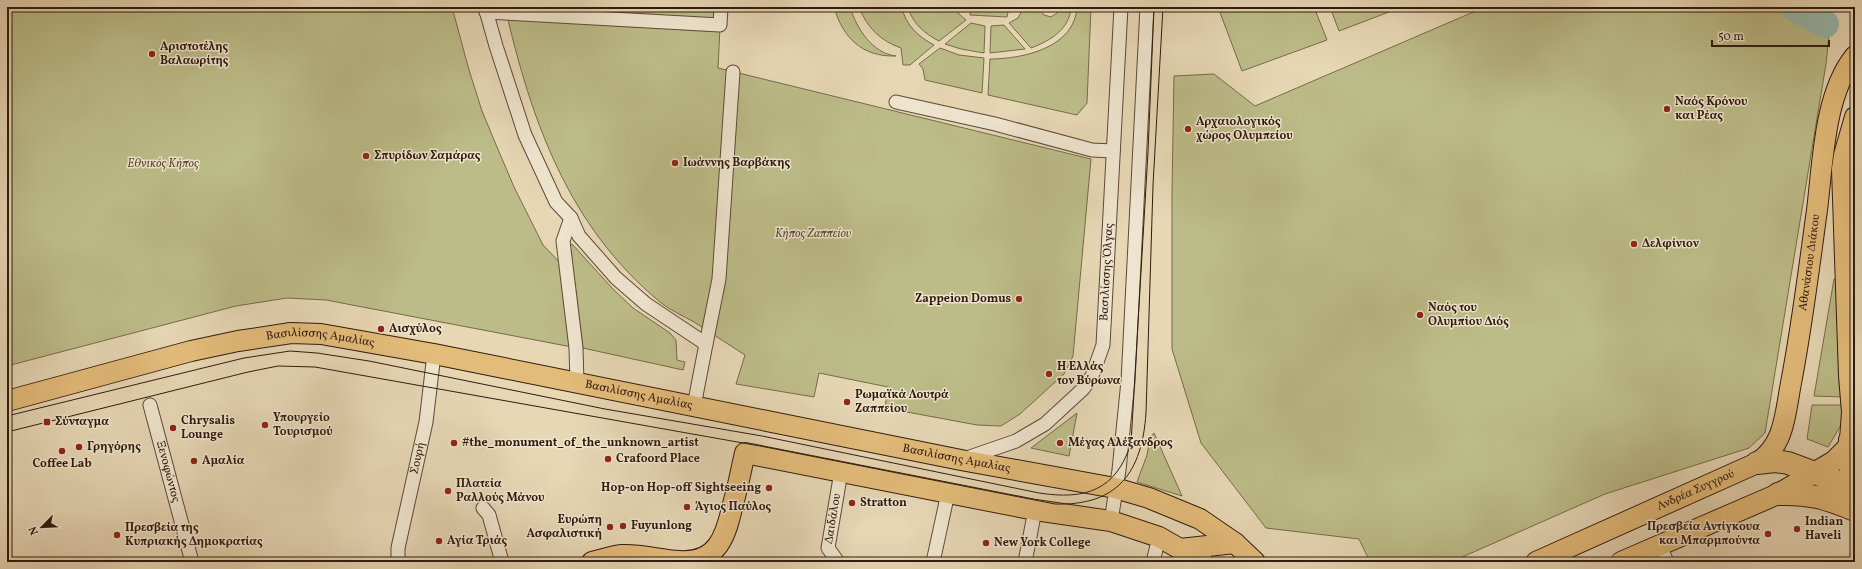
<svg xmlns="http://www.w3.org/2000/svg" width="1862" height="569" viewBox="0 0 1862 569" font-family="Vollkorn,serif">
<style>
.green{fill:#bcbc88;stroke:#766b4a}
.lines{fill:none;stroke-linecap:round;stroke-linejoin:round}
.river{stroke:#97baae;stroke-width:28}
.street-casing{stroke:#5e4937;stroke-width:15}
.primary-casing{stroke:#311a0d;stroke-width:22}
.highway-casing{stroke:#311a0d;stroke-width:24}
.street{stroke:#efe5cf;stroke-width:13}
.primary{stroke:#e4bc7a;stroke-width:20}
.highway{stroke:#e4bc7a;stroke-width:22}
.tram{stroke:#311a0d;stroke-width:1}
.poi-dot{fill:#8f2418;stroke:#efe5cf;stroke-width:1.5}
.labels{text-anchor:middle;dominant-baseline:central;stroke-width:3;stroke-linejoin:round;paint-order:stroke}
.poi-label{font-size:12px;font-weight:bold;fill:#311a0d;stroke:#efe5cf;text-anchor:start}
.park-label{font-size:12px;font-style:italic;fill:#5b4b32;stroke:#efe5cf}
.street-label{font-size:12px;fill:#311a0d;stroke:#efe5cf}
</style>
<rect width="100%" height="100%" fill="#e7d7b5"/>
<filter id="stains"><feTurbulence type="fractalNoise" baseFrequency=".005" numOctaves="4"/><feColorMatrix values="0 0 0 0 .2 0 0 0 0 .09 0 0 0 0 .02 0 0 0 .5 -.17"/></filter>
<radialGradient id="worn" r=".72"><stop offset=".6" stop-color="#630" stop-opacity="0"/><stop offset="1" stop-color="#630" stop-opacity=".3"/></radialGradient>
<!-- green -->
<path class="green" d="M7,7H452L469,70L482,111L497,147L514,187L543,245L564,267L572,347L326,300L287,298L236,306L7,366Z
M505,7H721L718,68L1091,159L1073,356L1064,374L1020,414L1001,426L977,425L885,408L888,387L819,373L814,397L736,384L745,355C728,344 711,333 694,322C683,316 670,310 660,302C568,226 531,120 505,7Z
M834,7H850C857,29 872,53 896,56C862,57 843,38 834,7Z
M859,7H902C905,25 919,37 934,45L910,65H903L901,48C881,41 867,28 859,7Z
M908,7H924L931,11L937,10L940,7H955L959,14L966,20L939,41C925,34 912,23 908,7Z
M967,7H1013L1008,12L1007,17L970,15V10Z
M1059,7H1071C1070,29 1050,41 1031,48L1009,23L1018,18L1023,9L1040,10L1044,15L1051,17L1057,13Z
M1077,7H1091L1087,103L1077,115L988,95L990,59C1022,59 1075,48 1077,7Z
M1218,7H1314L1327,40L1242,71Z
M1330,7H1402L1339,31Z
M1485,7H1832L1826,64L1765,433L1749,448L1605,494L1451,562H1370L1359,539L1266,528L1201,443L1172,349V191L1174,76L1214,74L1255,106Z
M971,23L985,26L984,53L961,49L945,44Z
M1004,25L1025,49L990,53L991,26Z
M940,48L959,55L984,58L982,93L925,80L923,69L919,64Z
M572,244L613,289L633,308L670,333L676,340L677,360L685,362L683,370L583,348L570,246Z
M1834,279H1838L1844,397L1814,396Z
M1812,405H1843L1841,425L1828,447L1807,439Z
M1077,413L1069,456L1031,448Z
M1154,433L1182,496L1137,482L1147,455L1150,438Z"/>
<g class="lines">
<!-- river -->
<path class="river" d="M1794,7L1825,24"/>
<defs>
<g id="street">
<path d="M485,7L496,46L525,135L556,202L571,218L579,236L616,278L646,304L706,344L694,406"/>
<path d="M486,12L720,25L721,7"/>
<path d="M896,102L995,124L1092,150L1113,151"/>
<path d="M571,218L563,241L576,348L577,383"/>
<path d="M706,344L719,279L733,72"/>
<path id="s1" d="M150,405L192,562"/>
<path id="s2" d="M964,459L1016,441L1045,424L1083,389L1092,376L1103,345L1121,7"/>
<path d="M483,508L489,515L502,562"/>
<path d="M1111,521L1119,470L1128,381L1147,7"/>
<path d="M1660,546L1667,562"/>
<path id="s3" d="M398,562V548L426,422L434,354"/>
<path id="s4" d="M838,562L828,548L841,472"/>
<path d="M933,562L948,493"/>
<path d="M1025,562L1035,510"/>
<path d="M1153,562L1159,537"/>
</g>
<g id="primary">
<path id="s5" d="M7,401L191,351L238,341L291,333L321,334L434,354L961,460L1115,488L1149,498L1200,519L1235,543L1255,562"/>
<path d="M1180,549L1235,543"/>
<path d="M592,562C601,560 612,556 622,555C641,554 660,560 679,561C718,564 726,535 733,504C738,487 741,470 745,453L1035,510L1111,521L1159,537L1203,562"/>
<path id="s6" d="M1536,562L1757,463C1785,445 1785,414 1791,383C1802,326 1809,268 1817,210C1823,162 1824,94 1855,56"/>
<path d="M1621,562L1778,494L1834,461L1847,448L1850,440L1852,412L1849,376L1842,169L1844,155L1855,117"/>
</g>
<path id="highway" d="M1850,440V466L1855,480
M1757,463L1775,461L1788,463L1855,488
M1778,494C1810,493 1826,498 1855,510"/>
</defs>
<!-- street casing -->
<use href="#street" class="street-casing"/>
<!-- primary casing -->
<use href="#primary" class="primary-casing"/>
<!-- highway casing -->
<use href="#highway" class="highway-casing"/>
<!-- street -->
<use href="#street" class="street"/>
<!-- primary -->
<use href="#primary" class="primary"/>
<!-- highway -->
<use href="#highway" class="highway"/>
<!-- tram -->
<path class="tram" d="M7,416L244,358L290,351L317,353L369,361L605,409L762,436L1039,493C1085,500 1116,491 1131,443L1148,152L1154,7
M7,432L248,372L278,366L315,367L760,446L1055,504C1118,506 1142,472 1146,413L1153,185L1163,7"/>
</g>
<!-- markers -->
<g class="poi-dot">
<circle cx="152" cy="54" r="4"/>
<circle cx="1667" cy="109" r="4"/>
<circle cx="1188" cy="129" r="4"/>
<circle cx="366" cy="156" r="4"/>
<circle cx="675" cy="163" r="4"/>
<circle cx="1634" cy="244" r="4"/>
<circle cx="1019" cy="299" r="4"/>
<circle cx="1420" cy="315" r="4"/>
<circle cx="381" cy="329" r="4"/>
<circle cx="1049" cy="374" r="4"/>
<circle cx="847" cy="402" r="4"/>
<rect x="43" y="418" width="8" height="8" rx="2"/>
<circle cx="265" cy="425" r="4"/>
<circle cx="173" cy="428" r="4"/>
<circle cx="454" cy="443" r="4"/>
<circle cx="1060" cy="443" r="4"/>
<circle cx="79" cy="447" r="4"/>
<circle cx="62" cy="451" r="4"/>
<circle cx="608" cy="459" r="4"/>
<circle cx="194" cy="461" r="4"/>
<circle cx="769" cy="488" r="4"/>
<circle cx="448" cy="491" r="4"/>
<circle cx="852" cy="503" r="4"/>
<circle cx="687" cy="507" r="4"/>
<circle cx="623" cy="526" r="4"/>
<circle cx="610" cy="527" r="4"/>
<circle cx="1797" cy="529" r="4"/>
<circle cx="1768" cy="534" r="4"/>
<circle cx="117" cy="535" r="4"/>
<circle cx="439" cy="541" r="4"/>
<circle cx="986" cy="543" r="4"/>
</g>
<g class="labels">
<!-- poi labels -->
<g class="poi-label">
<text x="160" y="47">Αριστοτέλης<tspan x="160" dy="14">Βαλαωρίτης</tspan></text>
<text x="1675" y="102">Ναός Κρόνου<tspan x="1675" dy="14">και Ρέας</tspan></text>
<text x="1196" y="122">Αρχαιολογικός<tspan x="1196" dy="14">χώρος Ολυμπείου</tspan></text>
<text x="374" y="156">Σπυρίδων Σαμάρας</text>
<text x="683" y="163">Ιωάννης Βαρβάκης</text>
<text x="1642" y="244">Δελφίνιον</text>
<text x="1011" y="299" text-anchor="end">Zappeion Domus</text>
<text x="1428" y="308">Ναός του<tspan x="1428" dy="14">Ολυμπίου Διός</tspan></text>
<text x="389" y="329">Αισχύλος</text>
<text x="1057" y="367">Η Ελλάς<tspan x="1057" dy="14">τον Βύρωνα</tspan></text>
<text x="855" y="395">Ρωμαϊκά Λουτρά<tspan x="855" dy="14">Ζαππείου</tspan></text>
<text x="273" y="418">Υπουργείο<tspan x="273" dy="14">Τουρισμού</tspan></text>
<text x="181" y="421">Chrysalis<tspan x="181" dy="14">Lounge</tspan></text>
<text x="55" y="422">Σύνταγμα</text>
<text x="462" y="443">#the_monument_of_the_unknown_artist</text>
<text x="1068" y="443">Μέγας Αλέξανδρος</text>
<text x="87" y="447">Γρηγόρης</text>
<text x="616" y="459">Crafoord Place</text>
<text x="202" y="461">Αμαλία</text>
<text x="62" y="464" text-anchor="middle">Coffee Lab</text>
<text x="456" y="484">Πλατεία<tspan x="456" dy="14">Ραλλούς Μάνου</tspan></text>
<text x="761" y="488" text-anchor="end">Hop-on Hop-off Sightseeing</text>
<text x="860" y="503">Stratton</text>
<text x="695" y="507">Άγιος Παύλος</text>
<text x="602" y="520" text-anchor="end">Ευρώπη<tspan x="602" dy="14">Ασφαλιστική</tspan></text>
<text x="1805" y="522">Indian<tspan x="1805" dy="14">Haveli</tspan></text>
<text x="631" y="526">Fuyunlong</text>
<text x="1760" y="527" text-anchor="end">Πρεσβεία Αντίγκουα<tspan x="1760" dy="14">και Μπαρμπούντα</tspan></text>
<text x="125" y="528">Πρεσβεία της<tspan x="125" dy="14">Κυπριακής Δημοκρατίας</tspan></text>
<text x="447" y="541">Αγία Τριάς</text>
<text x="994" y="543">New York College</text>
</g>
<!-- park labels -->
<g class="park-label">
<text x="163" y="164">Εθνικός Κήπος</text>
<text x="813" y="234">Κήπος Ζαππείου</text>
</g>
<!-- street labels -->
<g class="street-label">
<text stroke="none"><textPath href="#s6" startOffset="454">Αθανάσιου Διάκου</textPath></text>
<text stroke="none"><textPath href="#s2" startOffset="262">Βασιλίσσης Όλγας</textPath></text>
<text stroke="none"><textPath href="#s5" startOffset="322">Βασιλίσσης Αμαλίας</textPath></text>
<text stroke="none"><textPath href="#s5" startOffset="646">Βασιλίσσης Αμαλίας</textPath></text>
<text stroke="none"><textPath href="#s3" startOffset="106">Σουρή</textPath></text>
<text stroke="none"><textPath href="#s5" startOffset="970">Βασιλίσσης Αμαλίας</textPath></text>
<text stroke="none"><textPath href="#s1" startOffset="69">Ξενοφώντος</textPath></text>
<text stroke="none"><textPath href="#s6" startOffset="175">Ανδρέα Συγγρού</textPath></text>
<text stroke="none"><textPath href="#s4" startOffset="47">Δαιδάλου</textPath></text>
</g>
</g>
<!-- margin -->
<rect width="1862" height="569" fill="none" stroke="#e7d7b5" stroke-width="24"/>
<rect x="8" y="8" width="1846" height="553" fill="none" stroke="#311a0d" stroke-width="2"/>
<rect x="12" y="12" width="1838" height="545" fill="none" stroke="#311a0d"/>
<!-- north arrow -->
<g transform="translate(42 527) rotate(246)" stroke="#efe5cf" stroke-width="3" paint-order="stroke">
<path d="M0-3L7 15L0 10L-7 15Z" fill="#311a0d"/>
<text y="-6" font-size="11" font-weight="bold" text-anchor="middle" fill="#311a0d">N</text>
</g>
<!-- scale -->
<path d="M1712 40v6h117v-6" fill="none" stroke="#311a0d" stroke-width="2"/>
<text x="1718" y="40" font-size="12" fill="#311a0d" stroke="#efe5cf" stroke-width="3" paint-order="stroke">50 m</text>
<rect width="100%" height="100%" filter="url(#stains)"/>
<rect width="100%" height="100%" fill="url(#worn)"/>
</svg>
